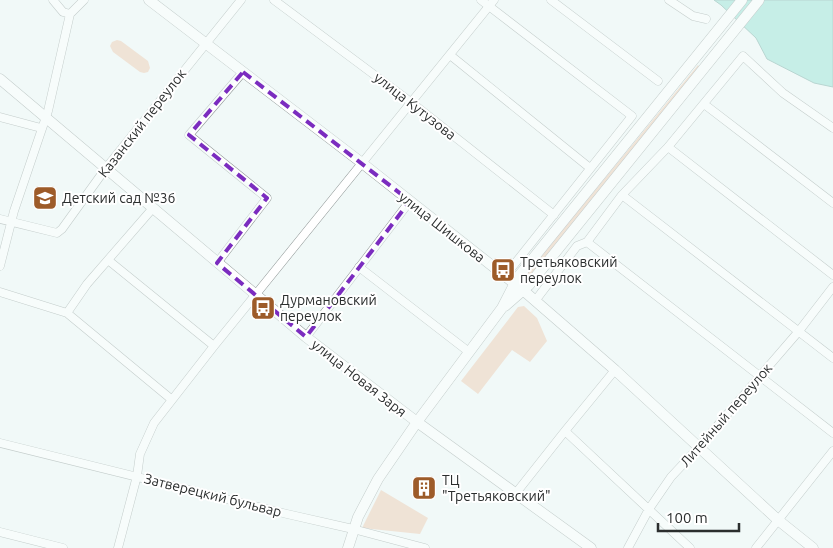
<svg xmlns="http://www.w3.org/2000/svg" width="833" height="548" viewBox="0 0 833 548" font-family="Ubuntu,sans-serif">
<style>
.green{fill:#eec7ae}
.water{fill:#93dfd3;stroke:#74aaa2}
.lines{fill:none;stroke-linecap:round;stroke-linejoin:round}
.minor-casing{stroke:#8f9796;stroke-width:9}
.major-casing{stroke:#8f9796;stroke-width:11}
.minor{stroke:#fff;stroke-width:8}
.major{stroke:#fff;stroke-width:10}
.marked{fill:none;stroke:#7b2cbf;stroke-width:4;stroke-dasharray:10 6;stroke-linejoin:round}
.labels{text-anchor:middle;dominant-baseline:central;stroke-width:4;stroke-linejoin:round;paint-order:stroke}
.street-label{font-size:14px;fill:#2b2e2e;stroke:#fff}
.poi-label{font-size:14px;fill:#2b2e2e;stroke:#fff;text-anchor:start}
</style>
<rect width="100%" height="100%" fill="#f1f9f8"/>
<!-- green -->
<path class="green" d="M117,40L121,41L148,61L150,68L148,72L144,73L140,72L113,52L110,46L112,42Z
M698,65L700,68L527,283L522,279Z
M524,306L537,318L547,341L530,362L512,350L478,394L461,381L518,307Z
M381,490L428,518L420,534L362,528Z"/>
<!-- water -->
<path class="water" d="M714,0H833V87L814,83L767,59L756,38L721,5Z"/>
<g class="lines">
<defs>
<path id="minor" d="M53,0L63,12L70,14
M274,0L412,103L554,215
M481,0L632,116L505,276
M551,0L658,81
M669,0L693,16L706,19
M450,55L590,168
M704,104L833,203
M0,117L41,128
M668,147L833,275
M622,195L833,358
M0,219L57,233L62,229L106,168L241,0
M587,242L833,433
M108,260L214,346
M217,263L267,198L189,135L243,72
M0,266L14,211L48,111L70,14L84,0
M359,267L469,352
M0,292L67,313L171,399
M535,301L577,246L587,242L622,195L668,147L743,56L783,93L833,128
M67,313L87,284L153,208
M306,337L410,201
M565,431L690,548
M0,443L287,514L353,529L425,548
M516,493L565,431L615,370
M0,532L63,548
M118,548L137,476L140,454L154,423L214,346L494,0
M628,548L649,509L671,477L699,447L799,331L833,287
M756,548L833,451"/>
<path id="major" d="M149,0L362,163L524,291L615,370L778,520L813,548
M0,79L306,337L417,422L591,548
M505,306L529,285L759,0
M348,548L358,517L378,479L417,422L502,308L518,277L742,0"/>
</defs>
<!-- minor casing -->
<use href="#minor" class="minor-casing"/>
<!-- major casing -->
<use href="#major" class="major-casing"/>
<!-- minor -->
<use href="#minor" class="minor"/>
<!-- major -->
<use href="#major" class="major"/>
</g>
<!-- marked area -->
<path d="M0 0H833V548H0ZM243,72L410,201L306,337L217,263L267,198L189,135Z" fill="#f1f9f8" fill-opacity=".55" fill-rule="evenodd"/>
<path class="marked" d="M243,72L410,201L306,337L217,263L267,198L189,135Z"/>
<!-- icons -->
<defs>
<symbol id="school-square" viewBox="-11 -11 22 22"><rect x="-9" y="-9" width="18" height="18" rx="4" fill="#9d5b29" stroke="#fff"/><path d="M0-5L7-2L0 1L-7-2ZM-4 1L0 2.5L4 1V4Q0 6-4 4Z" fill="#fff"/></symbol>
<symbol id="bus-square" viewBox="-11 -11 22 22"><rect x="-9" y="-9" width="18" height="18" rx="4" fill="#9d5b29" stroke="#fff"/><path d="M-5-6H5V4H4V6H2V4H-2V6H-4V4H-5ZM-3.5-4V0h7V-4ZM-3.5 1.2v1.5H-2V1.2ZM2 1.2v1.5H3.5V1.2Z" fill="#fff"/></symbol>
<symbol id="building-square" viewBox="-11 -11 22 22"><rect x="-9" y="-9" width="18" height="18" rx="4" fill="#9d5b29" stroke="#fff"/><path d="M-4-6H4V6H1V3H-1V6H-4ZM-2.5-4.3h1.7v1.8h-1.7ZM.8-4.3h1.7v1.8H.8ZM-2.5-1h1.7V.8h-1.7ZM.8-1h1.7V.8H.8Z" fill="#fff"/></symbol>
</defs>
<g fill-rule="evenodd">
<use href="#school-square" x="31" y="184" width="28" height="28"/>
<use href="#bus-square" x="489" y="256" width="28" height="28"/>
<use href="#bus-square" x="249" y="294" width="28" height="28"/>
<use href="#building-square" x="410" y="474" width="28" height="28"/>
</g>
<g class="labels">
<!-- street labels -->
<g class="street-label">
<text transform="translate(415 106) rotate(38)">улица Кутузова</text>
<text transform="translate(142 123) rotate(-52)">Казанский переулок</text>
<text transform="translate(442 227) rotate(38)">улица Шишкова</text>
<text transform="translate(359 378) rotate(38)">улица Новая Заря</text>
<text transform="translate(726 415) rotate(-49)">Литейный переулок</text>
<text transform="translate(213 495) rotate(14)">Затверецкий бульвар</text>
</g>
<!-- poi labels -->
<g class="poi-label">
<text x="62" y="198">Детский сад №36</text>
<text x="520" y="262">Третьяковский<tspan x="520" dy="16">переулок</tspan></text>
<text x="280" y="300">Дурмановский<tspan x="280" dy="16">переулок</tspan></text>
<text x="442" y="480">ТЦ<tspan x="442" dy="16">"Третьяковский"</tspan></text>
</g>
</g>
<!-- scale -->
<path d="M658 523v8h81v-8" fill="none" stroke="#2b2e2e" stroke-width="2.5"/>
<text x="666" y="523" font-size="15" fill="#2b2e2e" stroke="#ffffff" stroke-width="4" paint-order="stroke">100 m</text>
</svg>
